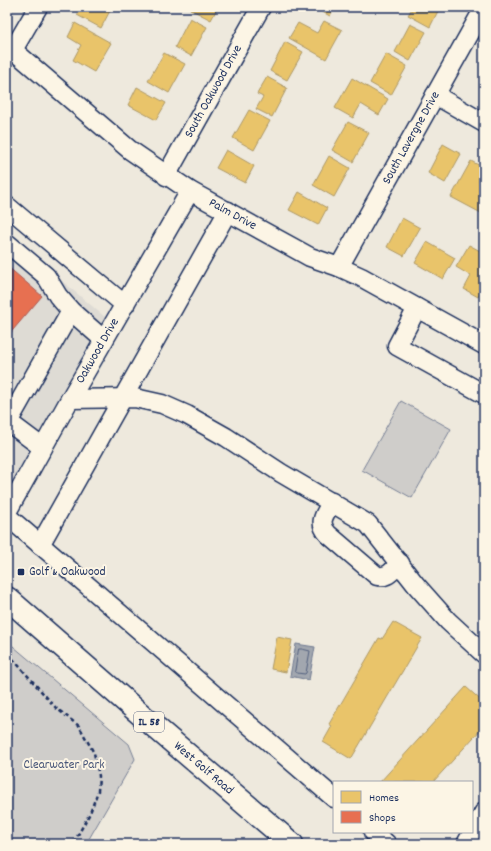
<svg xmlns="http://www.w3.org/2000/svg" width="491" height="851" viewBox="0 0 491 851" font-family="Dekko,sans-serif">
<style>
.built{fill:#dedbd4}
.green{fill:#cfcdca;stroke:#757e94}
.water{fill:#a2a7af;stroke:#6c778f}
.homes{fill:#e9c46a;stroke:#ab9766}
.shops{fill:#e76f51;stroke:#aa5c55}
.lines{fill:none;stroke-linecap:round;stroke-linejoin:round}
.shore{stroke:#515f7e;stroke-width:1}
.minor-casing{stroke:#1b2f5e;stroke-width:21}
.major-casing{stroke:#1b2f5e;stroke-width:25}
.path{stroke:#1b2f5e;stroke-width:2.5;stroke-dasharray:4 3;stroke-linecap:butt}
.minor{stroke:#fcf5e5;stroke-width:18}
.major{stroke:#fcf5e5;stroke-width:22}
.poi-dot{fill:#1b2f5e;stroke:#fcf5e5;stroke-width:1.5}
.labels{text-anchor:middle;dominant-baseline:central;stroke-width:4;stroke-linejoin:round;paint-order:stroke}
.shield{fill:#fcf5e5;stroke:#5e6a86;stroke-width:1}
.shield-label{font-size:12px;font-weight:bold;fill:#1b2f5e}
.street-label{font-size:13px;fill:#1b2f5e;stroke:#fcf5e5}
.poi-label{font-size:13px;fill:#1b2f5e;stroke:#fcf5e5;text-anchor:start}
.park-label{font-size:13px;fill:#485679;stroke:#fcf5e5}
</style>
<rect width="100%" height="100%" fill="#eee9dd"/>
<filter id="ink" filterUnits="userSpaceOnUse"><feTurbulence type="fractalNoise" baseFrequency=".025" numOctaves="2"/><feDisplacementMap in="SourceGraphic" scale="8" xChannelSelector="R" yChannelSelector="G"/><feConvolveMatrix kernelMatrix="1 2 1 2 8 2 1 2 1" color-interpolation-filters="sRGB"/></filter>
<g filter="url(#ink)">
<!-- built -->
<path class="built" d="M7,235L105,317L7,491Z"/>
<!-- green -->
<path class="green" d="M401,401L451,429L412,498L362,470Z
M7,641L129,744L135,759L86,844H7Z"/>
<!-- water -->
<path class="water" d="M296,644L315,647L309,680L290,676Z"/>
<!-- homes -->
<path class="homes" d="M82,7H112L101,28L77,15Z
M191,7H218L211,20L190,9Z
M313,7H334L330,16Z
M413,7H440L430,27L408,15Z
M190,18L207,27L191,56L175,47Z
M324,21L342,30L326,59L289,38L298,23L317,33Z
M75,23L111,43L94,72L73,60L81,45L68,37Z
M410,24L426,32L410,61L395,52Z
M285,42L303,52L287,80L270,71Z
M164,53L185,64L169,93L148,81Z
M386,54L407,66L391,95L370,83Z
M267,77L287,88L272,117L256,109L263,97L257,94Z
M352,78L388,99L379,115L361,104L353,118L335,108Z
M137,87L166,103L156,120L128,105Z
M249,110L270,121L254,150L233,138Z
M348,122L369,133L353,162L332,150Z
M443,144L461,154L445,183L428,173Z
M226,150L254,166L245,183L216,168Z
M329,156L350,168L334,197L313,185Z
M471,161L484,168V171L479,181L484,184V208L481,213L451,197Z
M299,192L327,208L318,225L289,210Z
M402,218L420,228L404,256L387,247Z
M427,242L455,258L443,279L415,263Z
M469,245L484,253V286L478,297L464,289L471,276L456,267Z
M393,622L422,638L351,759L323,742L332,726L329,724L379,638L382,639Z
M277,637L292,640L286,672L271,669Z
M466,687L484,703V726L433,782H380Z"/>
<!-- shops -->
<path class="shops" d="M7,266L42,296L7,337Z"/>
<g class="lines">
<!-- shore -->
<path class="shore" d="M299,649H302L310,651L306,673L305,674L297,673L295,672Z"/>
<defs>
<g id="minor">
<path id="s1" d="M7,45L130,150L190,191L310,257L339,267L361,277L484,345"/>
<path d="M13,50L38,7"/>
<path d="M435,95L484,123"/>
<path id="s2" d="M166,176L261,7"/>
<path d="M7,206L125,305"/>
<path d="M7,243L46,276L58,296L71,311L104,340"/>
<path id="s3" d="M339,267L484,8"/>
<path d="M417,308L397,346L484,394"/>
<path d="M70,399L135,398L162,404L187,415L226,437L281,473L368,524L416,585L448,621L484,654"/>
<path d="M7,421L43,448"/>
<path d="M7,424L71,311"/>
<path d="M332,502C325,514 317,522 328,534L377,576C388,578 392,571 400,563"/>
<path id="s4" d="M7,512L70,399L190,191"/>
<path d="M7,516L334,798"/>
<path d="M40,545L228,211"/>
<path d="M373,832L387,844"/>
<path d="M466,844L484,812"/>
</g>
<g id="major">
<path id="s5" d="M7,598L154,726L292,844"/>
</g>
</defs>
<!-- minor casing -->
<use href="#minor" class="minor-casing"/>
<!-- major casing -->
<use href="#major" class="major-casing"/>
<!-- path -->
<path class="path" d="M7,655L12,658L56,708L79,726L94,753L99,776L98,791L90,813L73,844"/>
<!-- minor -->
<use href="#minor" class="minor"/>
<!-- major -->
<use href="#major" class="major"/>
</g>
</g>
<!-- markers -->
<rect class="poi-dot" x="17" y="568" width="8" height="8" rx="2"/>
<g class="labels">
<!-- shield labels -->
<rect class="shield" x="134" y="712" width="30" height="20" rx="3"/>
<g class="shield-label">
<text x="149" y="722">IL 58</text>
</g>
<!-- street labels -->
<g class="street-label">
<text stroke="none"><textPath href="#s2" startOffset="97">South Oakwood Drive</textPath></text>
<text stroke="none"><textPath href="#s3" startOffset="148">South Lavergne Drive</textPath></text>
<text stroke="none"><textPath href="#s1" startOffset="283">Palm Drive</textPath></text>
<text stroke="none"><textPath href="#s4" startOffset="185">Oakwood Drive</textPath></text>
<text stroke="none"><textPath href="#s5" startOffset="260">West Golf Road</textPath></text>
</g>
<!-- poi labels -->
<g class="poi-label">
<text x="29" y="572">Golf &amp; Oakwood</text>
</g>
<!-- park labels -->
<g class="park-label">
<text x="64" y="765">Clearwater Park</text>
</g>
</g>
<!-- margin -->
<rect width="491" height="851" fill="none" stroke="#fcf5e5" stroke-width="24"/>
<rect x="12" y="12" width="467" height="827" fill="none" stroke="#1b2f5e" stroke-width="1.5" filter="url(#ink)"/>
<!-- legend -->
<rect x="333" y="781" width="140" height="52" fill="#fcf5e5" stroke="#a2a6af"/>
<rect x="341" y="791" width="20" height="12" fill="#e9c46a" stroke="#a2a6af"/>
<text x="369" y="801" font-size="12" fill="#1b2f5e">Homes</text>
<rect x="341" y="811" width="20" height="12" fill="#e76f51" stroke="#a2a6af"/>
<text x="369" y="821" font-size="12" fill="#1b2f5e">Shops</text>
</svg>
